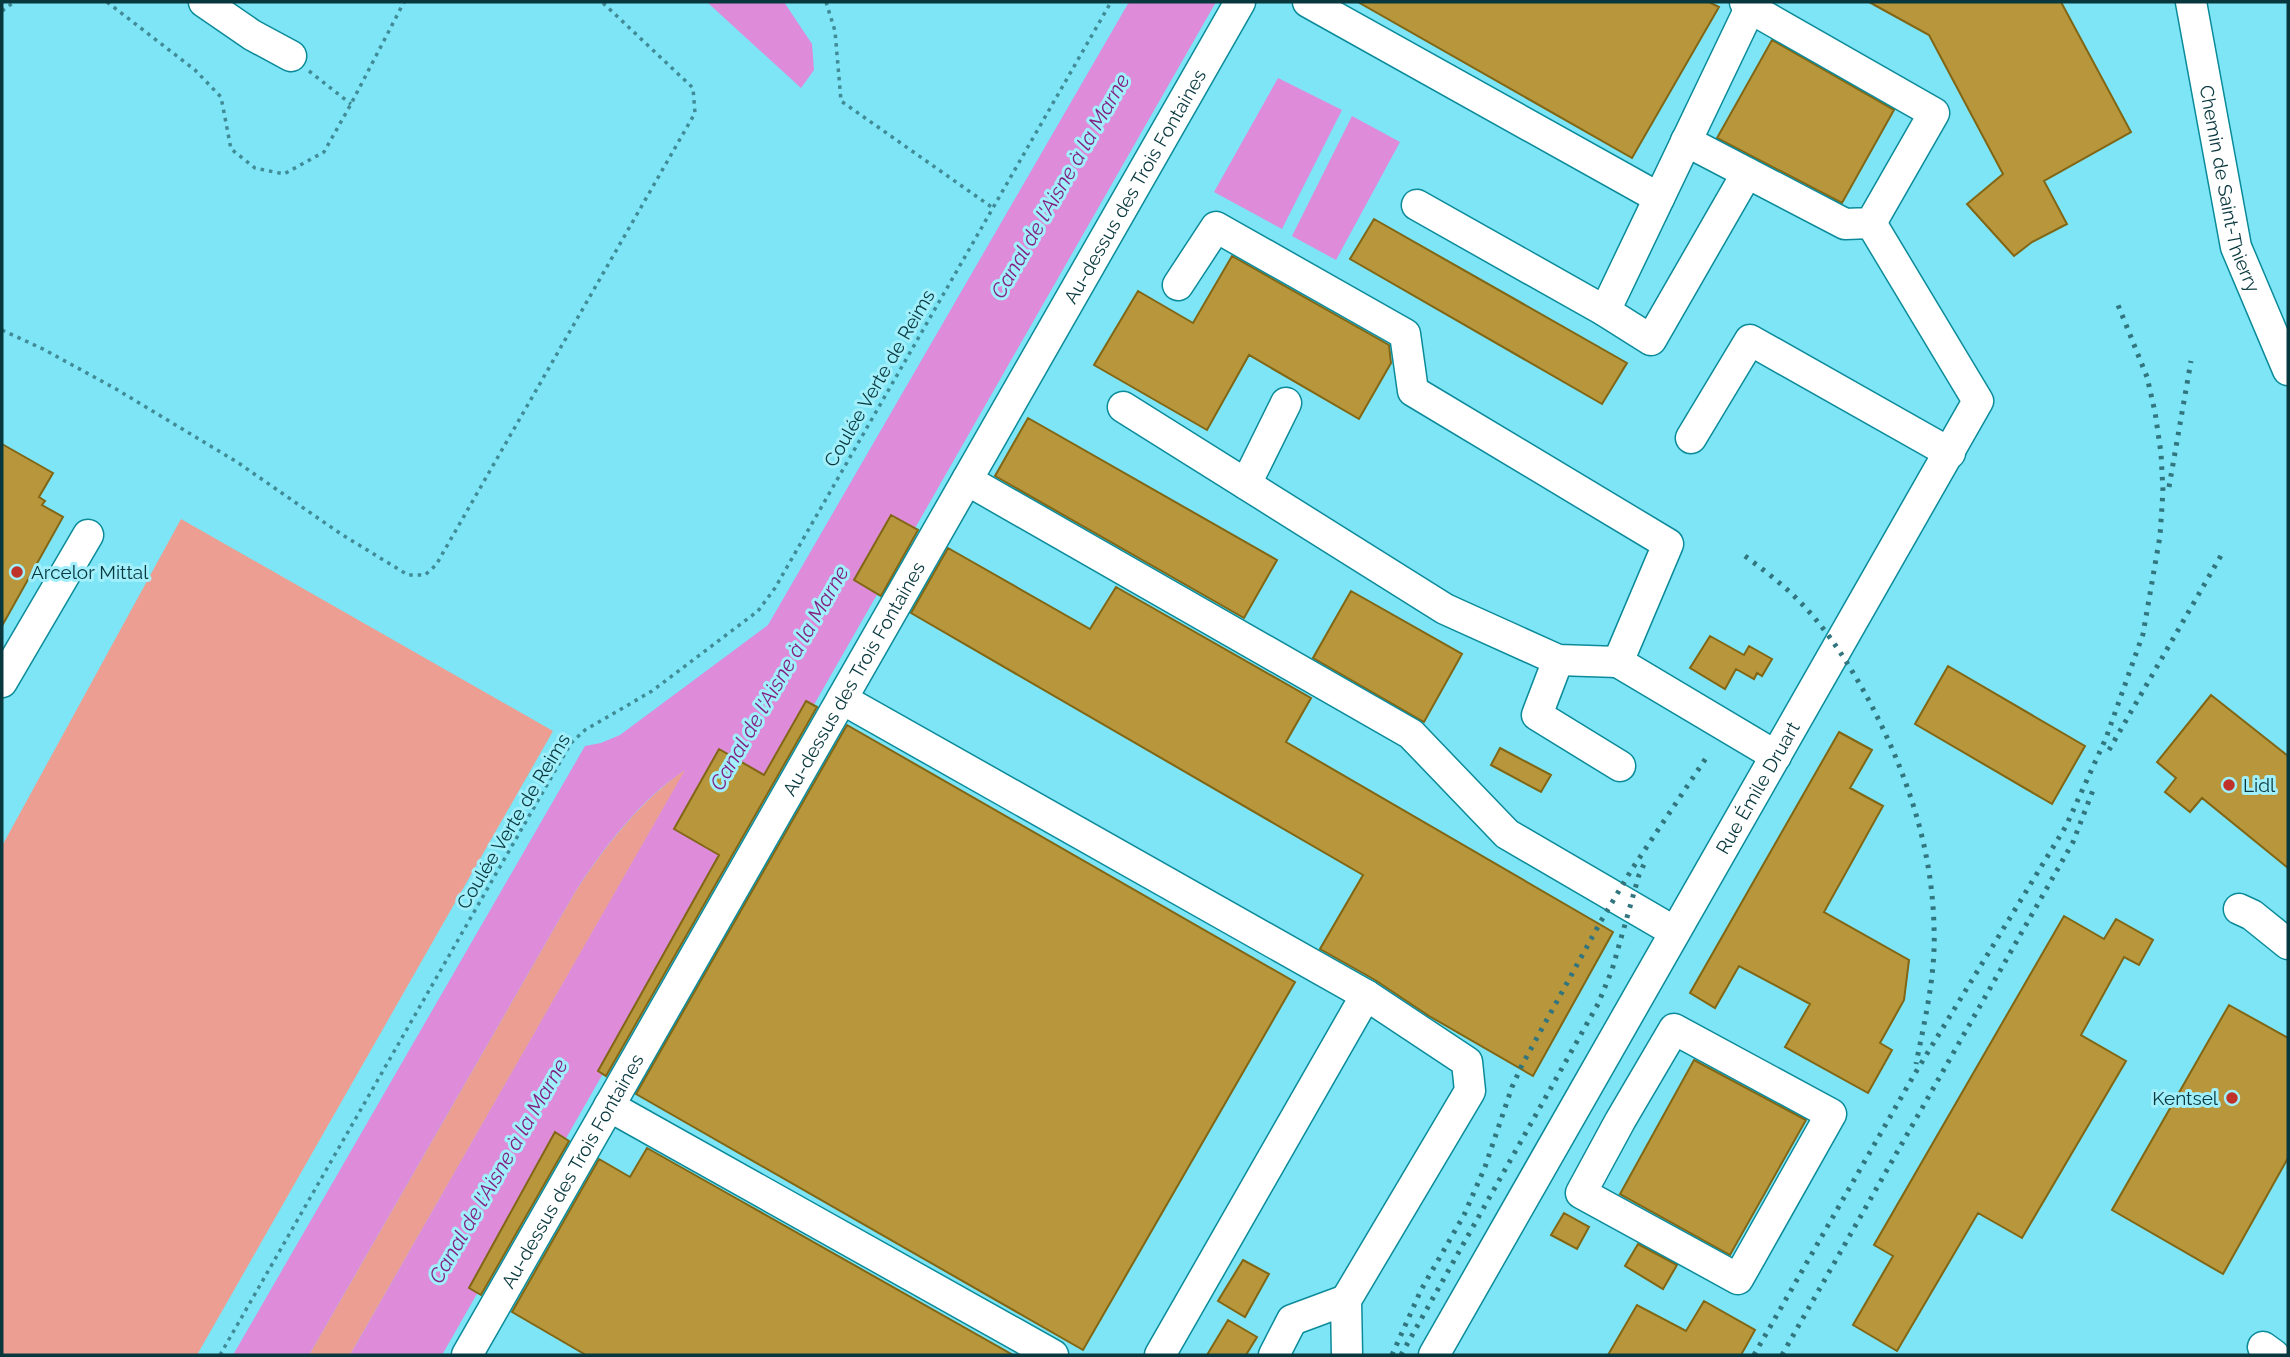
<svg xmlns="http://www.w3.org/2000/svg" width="2290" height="1357" viewBox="0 0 2290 1357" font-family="Raleway,sans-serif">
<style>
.green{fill:#ed9e92}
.water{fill:#de8bda}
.building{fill:#b7963c;stroke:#816615;stroke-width:2}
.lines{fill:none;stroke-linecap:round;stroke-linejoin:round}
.minor-casing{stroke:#0b8b9a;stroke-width:33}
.path{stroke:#408b96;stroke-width:3.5;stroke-dasharray:3.5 5;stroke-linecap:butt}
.minor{stroke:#fff;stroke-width:30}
.rail{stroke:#31757e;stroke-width:5;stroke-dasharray:3.5 7;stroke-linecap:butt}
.poi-dot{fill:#c03229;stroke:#a0effb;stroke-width:2.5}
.labels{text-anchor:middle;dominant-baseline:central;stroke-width:6;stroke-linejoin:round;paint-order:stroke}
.street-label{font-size:19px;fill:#08383e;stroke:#a0effb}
.poi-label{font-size:19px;fill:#08383e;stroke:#a0effb;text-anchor:start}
.water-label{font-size:21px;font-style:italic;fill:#821f80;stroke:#a0effb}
</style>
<rect width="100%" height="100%" fill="#7de5f5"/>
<!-- green -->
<path class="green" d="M181,519L553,731L197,1355H2V846Z
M686,769L350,1355H309L575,892C605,846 641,800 686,769Z"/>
<!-- water -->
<path class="water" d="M707,2H784L812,44L814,70L801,88Z
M1129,2H1216L442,1355H350L685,770C641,799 603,848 575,892L309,1355H233L585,746L601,743L620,735L768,625Z
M1278,78L1342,110L1282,229L1214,192Z
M1352,116L1400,142L1336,260L1292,236Z"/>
<!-- building -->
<path class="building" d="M1358,2H1709L1719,7L1632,158Z
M1869,2H2061L2131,132L2044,181L2067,224L2032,242L2014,256L1967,204L2003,174L1929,35Z
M1772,40L1894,110L1842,203L1717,138Z
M1374,219L1627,363L1602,404L1350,259Z
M1232,256L1389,345L1391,363L1359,419L1249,355L1207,430L1094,365L1138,291L1193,323Z
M1028,418L1277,560L1244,618L995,476Z
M2,444L53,473L39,497L45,501L42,505L63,517L2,626Z
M891,515L918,530L881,596L854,580Z
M948,548L1090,629L1116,587L1311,698L1286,742L1613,932L1533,1076L1429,1016L1375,980L1320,949L1363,875L911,613Z
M1351,591L1462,654L1424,722L1313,658Z
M1710,636L1744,655L1749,646L1772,659L1762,676L1757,673L1754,679L1736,669L1725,689L1690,668Z
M1948,666L2085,746L2052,804L1915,724Z
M2211,695L2288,756V868L2202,798L2190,812L2165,792L2176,778L2157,762Z
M806,701L817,707L606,1076L598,1071L719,855L674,829L719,749L764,775Z
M847,725L1295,982L1083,1350L636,1094Z
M1839,732L1872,750L1850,788L1883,806L1824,912L1909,960L1904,1000L1880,1043L1892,1050L1868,1093L1785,1047L1810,1004L1739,966L1715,1008L1690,993Z
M1500,748L1551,775L1541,792L1491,765Z
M2064,916L2104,939L2116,919L2153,940L2139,965L2124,957L2081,1035L2126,1061L2022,1238L1978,1213L1897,1351L1853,1325L1893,1256L1874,1245Z
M2229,1005L2288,1038V1158L2223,1274L2112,1210Z
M1694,1060L1806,1120L1730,1255L1620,1194Z
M555,1132L569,1141L481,1295L469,1288Z
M647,1148L741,1201L1013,1355H586L512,1312L599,1159L630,1177Z
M1564,1213L1589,1227L1577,1249L1551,1235Z
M1638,1244L1677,1265L1663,1289L1625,1266Z
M1243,1260L1269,1274L1245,1317L1218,1301Z
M1704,1301L1755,1330L1741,1355H1608L1637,1305L1686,1331Z
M1228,1320L1257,1337L1246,1355H1207Z"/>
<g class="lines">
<defs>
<g id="minor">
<path d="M204,2L252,35L291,56"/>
<path d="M1308,2L1659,198"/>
<path id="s1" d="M2191,2L2236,247L2288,370"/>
<path d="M1686,141L1845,224L1871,223L1934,113L1750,8L1745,2"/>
<path d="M1417,205L1605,311L1750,8"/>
<path d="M1178,285L1216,227L1405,334L1413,391L1668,544L1618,662L1776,756"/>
<path d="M1605,311L1651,340L1747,173"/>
<path d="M1123,407L1445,609L1558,660L1618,662"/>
<path d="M1691,438L1750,340L1950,453"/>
<path d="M967,480L1411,734L1507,834L1675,932"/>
<path d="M1246,484L1286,403"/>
<path d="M1558,660L1537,715L1620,766"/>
<path d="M2,682L88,535"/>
<path d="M842,699L1366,995L1467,1062L1470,1091L1346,1300L1347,1355"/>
<path d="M2239,909L2252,915L2288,944"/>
<path d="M1674,1029L1831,1114L1738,1279L1581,1193L1620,1121Z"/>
<path d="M609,1106L1053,1355"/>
<path d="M2263,1347L2274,1355"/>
<path id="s2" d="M467,1355L1240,2"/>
<path d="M1160,1355L1366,995"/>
<path d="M1274,1355L1292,1320L1346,1300"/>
<path id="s3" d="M1434,1355L1978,401L1871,223"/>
</g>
</defs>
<!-- minor casing -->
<use href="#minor" class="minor-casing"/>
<!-- path -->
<path class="path" d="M107,2L195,70L221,97L231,149L255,168L284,174L324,152L351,104L404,2
M826,2L835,31L841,101L993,208
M2,11L14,2
M309,71L351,104
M2,330L43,349L116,389L237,462L341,534L408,575H425L436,565L695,113L693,88L602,2
M220,1355L571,743L585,730L652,691L758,611L775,588L1111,2"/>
<!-- minor -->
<use href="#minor" class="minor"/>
<!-- rail -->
<path class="rail" d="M2169,487L2191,361
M1745,556C1765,571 1785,586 1802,604C1828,631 1848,663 1866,695C1905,768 1932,844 1934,927C1936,974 1925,1019 1916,1064
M2109,750L2223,552
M1392,1355L1421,1290L1464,1215L1485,1167L1512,1087L1522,1065L1601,921L1632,869L1706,758
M1401,1355L1598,1004L1612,970L1639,875L1645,862
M1754,1355L1914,1075L2066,826L2106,738L2143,634L2160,536L2163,491L2161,453L2155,412L2147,377L2116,300
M1782,1355L2073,842L2095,785"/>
</g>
<!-- markers -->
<g class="poi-dot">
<circle cx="17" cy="572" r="7"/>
<circle cx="2229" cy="785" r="7"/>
<circle cx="2232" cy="1098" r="7"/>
</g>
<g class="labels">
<!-- street labels -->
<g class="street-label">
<text stroke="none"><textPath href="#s2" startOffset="1346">Au-dessus des Trois Fontaines</textPath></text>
<text stroke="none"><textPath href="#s1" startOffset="191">Chemin de Saint-Thierry</textPath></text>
<text transform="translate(879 378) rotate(-60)">Coulée Verte de Reims</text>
<text stroke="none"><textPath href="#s2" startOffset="779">Au-dessus des Trois Fontaines</textPath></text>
<text stroke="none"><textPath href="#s3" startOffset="653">Rue Émile Druart</textPath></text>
<text transform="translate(513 821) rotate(-59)">Coulée Verte de Reims</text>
<text stroke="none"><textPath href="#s2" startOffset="212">Au-dessus des Trois Fontaines</textPath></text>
</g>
<!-- poi labels -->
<g class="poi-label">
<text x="31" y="572">Arcelor Mittal</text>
<text x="2243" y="785">Lidl</text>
<text x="2218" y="1098" text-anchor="end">Kentsel</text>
</g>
<!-- water labels -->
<g class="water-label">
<text transform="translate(1060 186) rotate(-60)">Canal de l'Aisne à la Marne</text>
<text transform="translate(779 678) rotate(-60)">Canal de l'Aisne à la Marne</text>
<text transform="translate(498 1171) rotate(-60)">Canal de l'Aisne à la Marne</text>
</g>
</g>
<!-- border -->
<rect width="2290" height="1357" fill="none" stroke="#08383e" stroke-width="7"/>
</svg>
